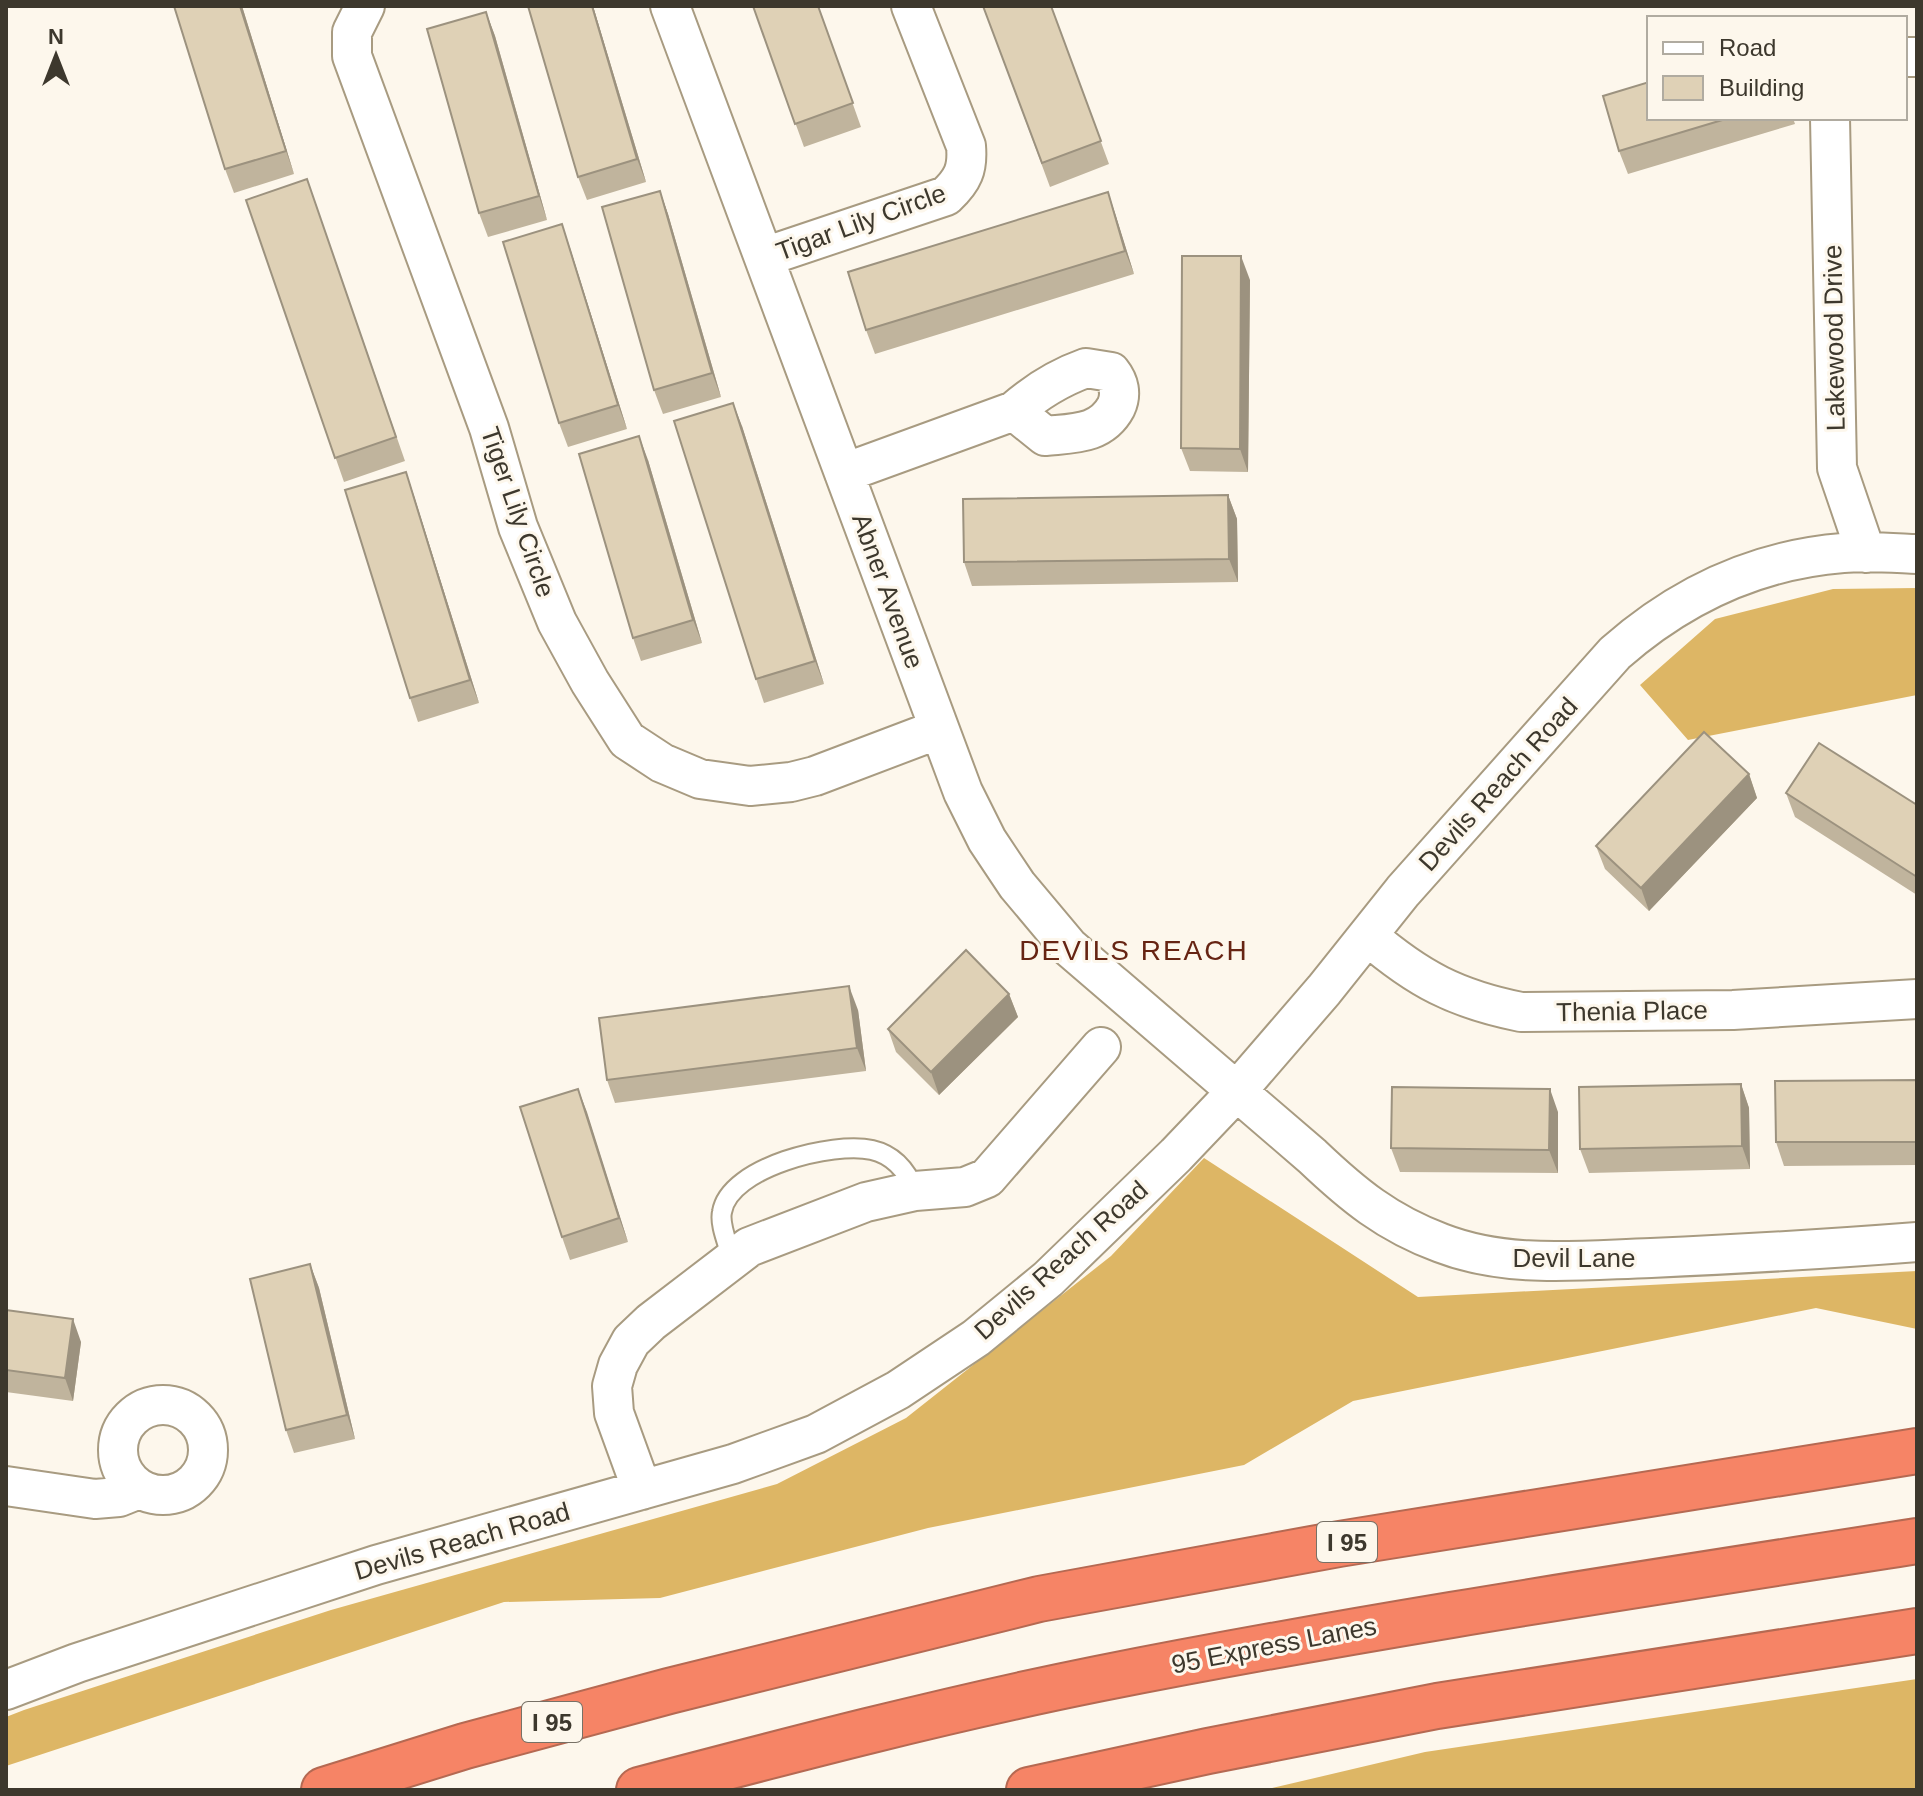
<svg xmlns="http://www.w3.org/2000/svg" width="1923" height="1796" viewBox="0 0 1923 1796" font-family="Helvetica,sans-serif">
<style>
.forest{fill:#ddb665}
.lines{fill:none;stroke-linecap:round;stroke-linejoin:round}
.lane-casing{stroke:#a89b81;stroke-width:22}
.street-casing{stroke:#a89b81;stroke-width:42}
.highway-casing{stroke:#b56952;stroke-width:48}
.lane{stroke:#fff;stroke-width:18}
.street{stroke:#fff;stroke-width:38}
.highway{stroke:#f68466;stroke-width:44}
.wall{fill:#c0b49d}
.shaded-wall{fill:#9c927f}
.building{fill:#dfd1b6;stroke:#9c927f;stroke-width:2}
.labels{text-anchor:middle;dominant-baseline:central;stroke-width:6;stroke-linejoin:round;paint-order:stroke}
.shield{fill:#fdf7ec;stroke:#777166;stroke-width:2}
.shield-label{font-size:24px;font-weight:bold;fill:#3d382d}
.street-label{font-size:26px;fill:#3d382d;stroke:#fdf7ec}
.neighbourhood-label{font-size:28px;letter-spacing:2px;fill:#662413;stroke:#fdf7ec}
</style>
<rect width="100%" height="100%" fill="#fdf7ec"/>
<!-- forest -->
<path class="forest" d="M1917,588V695L1688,740L1640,685L1715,619L1833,589Z
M1204,1158L1418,1297L1917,1271V1329L1816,1308L1353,1401L1244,1465L928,1528L660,1598L504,1602L6,1766V1717L24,1710L331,1610L777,1484L906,1418L1111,1256Z
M1917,1679V1790H1264L1425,1752Z"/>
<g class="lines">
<defs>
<path id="lane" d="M732,1260C729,1246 719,1225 722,1212C729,1167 834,1141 872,1150C894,1155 907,1171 915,1191"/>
<path id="street" d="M365,6L352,32V56L489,428L518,527L557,622L590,682L627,740L662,763L700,779L750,786L791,782L815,776L939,729
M670,6L963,792L987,840L1017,885L1069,947L1312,1156C1353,1195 1387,1223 1441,1243C1508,1269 1581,1260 1651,1258C1740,1254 1828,1249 1917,1242
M1905,57H1917
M1830,118L1837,468L1866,553
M764,257L946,196C963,180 968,169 966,146L911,6
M1086,368L1111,372C1119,382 1122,394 1116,407C1101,435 1073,433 1045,436L1014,411C1037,391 1058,378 1086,368Z
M844,473L1014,411
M1368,936C1418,979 1456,999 1521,1012L1733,1010L1917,999
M118 1450a45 45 0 1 1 90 0a45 45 0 1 1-90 0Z
M6,1486L95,1499L119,1497L139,1489
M642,1490L614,1413L612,1386L618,1365L631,1341L651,1322L749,1247L866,1202L915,1191L965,1187L987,1178L1101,1047
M6,1690L77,1663L376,1565L733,1464L816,1434L898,1390L976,1338L1048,1279L1176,1155L1236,1092L1324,990L1403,891L1615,653C1681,595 1755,560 1843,553C1867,551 1893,553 1917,554"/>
<path id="highway" d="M324,1790L465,1746L669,1691L1039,1599L1339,1544L1917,1451
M639,1790C791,1750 943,1710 1097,1679C1369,1625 1643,1584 1917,1541
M1029,1790L1208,1751L1437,1706L1917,1631"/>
</defs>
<!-- lane casing -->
<use href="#lane" class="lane-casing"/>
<!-- street casing -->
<use href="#street" class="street-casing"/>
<!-- highway casing -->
<use href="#highway" class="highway-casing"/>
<!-- lane -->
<use href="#lane" class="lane"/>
<!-- street -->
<use href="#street" class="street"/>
<!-- highway -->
<use href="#highway" class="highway"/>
</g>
<!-- wall -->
<path class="wall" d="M242,6L294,174L234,193L225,169Z
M528,6H593L646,182L587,200L578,177Z
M753,6H818L861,127L804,147Z
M983,6H1051L1109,164L1050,187Z
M486,12L495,36L547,220L488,237L479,213Z
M1649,118H1793L1795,124L1628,174L1619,151Z
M307,179L405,461L344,482L246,200Z
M660,191L668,214L721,397L663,414L654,390Z
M1108,192L1134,274L875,354L866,330Z
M570,248L627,429L568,447L559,423Z
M1250,280L1248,472L1190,471L1181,448Z
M742,426L824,684L764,703L756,679Z
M648,460L702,643L641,661L633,638Z
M406,472L414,496L479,703L418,722L410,698Z
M1228,495L1237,519L1238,582L972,586L964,562Z
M1749,774L1757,798L1649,911L1605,869L1596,846Z
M1786,793L1917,805V895L1795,817Z
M1009,994L1018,1017L939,1095L896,1052L888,1029Z
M858,1010L866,1071L615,1103L607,1080Z
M1917,1080V1165L1784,1166L1776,1142Z
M1741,1084L1749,1108L1750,1169L1589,1173L1580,1149Z
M578,1089L628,1242L570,1260L562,1237Z
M1558,1112V1173L1400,1172L1391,1148Z
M310,1264L319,1288L355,1439L294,1453L286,1430Z
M6,1310L81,1342L73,1401L6,1392Z"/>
<!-- shaded-wall -->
<path class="shaded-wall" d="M240,6H242L294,174L286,151Z
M592,6H593L646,182L637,159Z
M486,12L495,36L547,220L539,196Z
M660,191L668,214L721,397L712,373Z
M1108,192L1116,216L1134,274L1125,251Z
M562,224L570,248L627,429L618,405Z
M1241,256L1250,280L1248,472L1240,449Z
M733,403L742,426L824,684L815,661Z
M639,436L648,460L702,643L693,620Z
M406,472L414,496L479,703L470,680Z
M1228,495L1237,519L1238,582L1229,559Z
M1749,774L1757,798L1649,911L1641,888Z
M849,986L858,1010L866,1071L857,1048Z
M1009,994L1018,1017L939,1095L931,1072Z
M1741,1084L1749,1108L1750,1169L1742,1146Z
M578,1089L587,1112L628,1242L619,1218Z
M1550,1089L1558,1112V1173L1549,1150Z
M310,1264L319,1288L355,1439L347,1415Z
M73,1319L81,1342L73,1401L65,1378Z"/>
<!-- building -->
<path class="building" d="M174,6H240L286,151L225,169Z
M528,6H592L637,159L578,177Z
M753,6H818L853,103L795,124Z
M983,6H1051L1101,141L1042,163Z
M486,12L539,196L479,213L427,29Z
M1649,82V118H1729L1619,151L1603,96Z
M307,179L396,437L335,458L246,200Z
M660,191L712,373L654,390L602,207Z
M1108,192L1125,251L866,330L848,272Z
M562,224L618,405L559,423L503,242Z
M1182,256H1241L1240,449L1181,448Z
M733,403L815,661L756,679L674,421Z
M639,436L693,620L633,638L579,454Z
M406,472L470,680L410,698L345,490Z
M1228,495L1229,559L964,562L963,499Z
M1704,732L1749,774L1641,888L1596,846Z
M1819,743L1917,805V877L1786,793Z
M966,950L1009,994L931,1072L888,1029Z
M849,986L857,1048L607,1080L599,1018Z
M1917,1080V1142H1776L1775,1081Z
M1741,1084L1742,1146L1580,1149L1579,1087Z
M1392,1087L1550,1089L1549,1150L1391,1148Z
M578,1089L619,1218L562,1237L520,1107Z
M310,1264L347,1415L286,1430L250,1279Z
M6,1310L73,1319L65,1378L6,1370Z"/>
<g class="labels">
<!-- shield labels -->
<g class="shield">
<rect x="1317" y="1522" width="60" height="40" rx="6"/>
<rect x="522" y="1702" width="60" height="40" rx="6"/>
</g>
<g class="shield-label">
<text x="1347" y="1542">I 95</text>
<text x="552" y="1722">I 95</text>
</g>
<!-- street labels -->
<g class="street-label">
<text transform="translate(861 222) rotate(-20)">Tigar Lily Circle</text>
<text transform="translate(1834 338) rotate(-91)">Lakewood Drive</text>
<text transform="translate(518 512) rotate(71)">Tiger Lily Circle</text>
<text transform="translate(888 591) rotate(70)">Abner Avenue</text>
<text transform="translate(1498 784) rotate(-48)">Devils Reach Road</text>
<text transform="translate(1632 1011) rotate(-1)">Thenia Place</text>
<text x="1574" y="1258">Devil Lane</text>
<text transform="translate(1061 1260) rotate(-42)">Devils Reach Road</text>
<text transform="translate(462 1541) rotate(-16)">Devils Reach Road</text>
<text transform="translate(1274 1645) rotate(-11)">95 Express Lanes</text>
</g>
<!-- neighbourhood labels -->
<g class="neighbourhood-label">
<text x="1134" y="950">DEVILS REACH</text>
</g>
</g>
<!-- border -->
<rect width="1923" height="1796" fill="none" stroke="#3d382d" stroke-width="16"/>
<!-- legend -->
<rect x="1647" y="16" width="260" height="104" fill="#fdf7ec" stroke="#b0aba0" stroke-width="2"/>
<rect x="1663" y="42" width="40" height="12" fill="#ffffff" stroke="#b0aba0" stroke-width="2"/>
<text x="1719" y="56" font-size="24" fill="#3d382d">Road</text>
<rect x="1663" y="76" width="40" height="24" fill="#dfd1b6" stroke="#b0aba0" stroke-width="2"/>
<text x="1719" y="96" font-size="24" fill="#3d382d">Building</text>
<!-- north arrow -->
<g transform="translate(56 56)" stroke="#fdf7ec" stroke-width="6" paint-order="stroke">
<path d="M0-6L14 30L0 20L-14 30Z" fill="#3d382d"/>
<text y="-12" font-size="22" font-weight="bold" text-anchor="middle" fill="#3d382d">N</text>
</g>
</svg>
